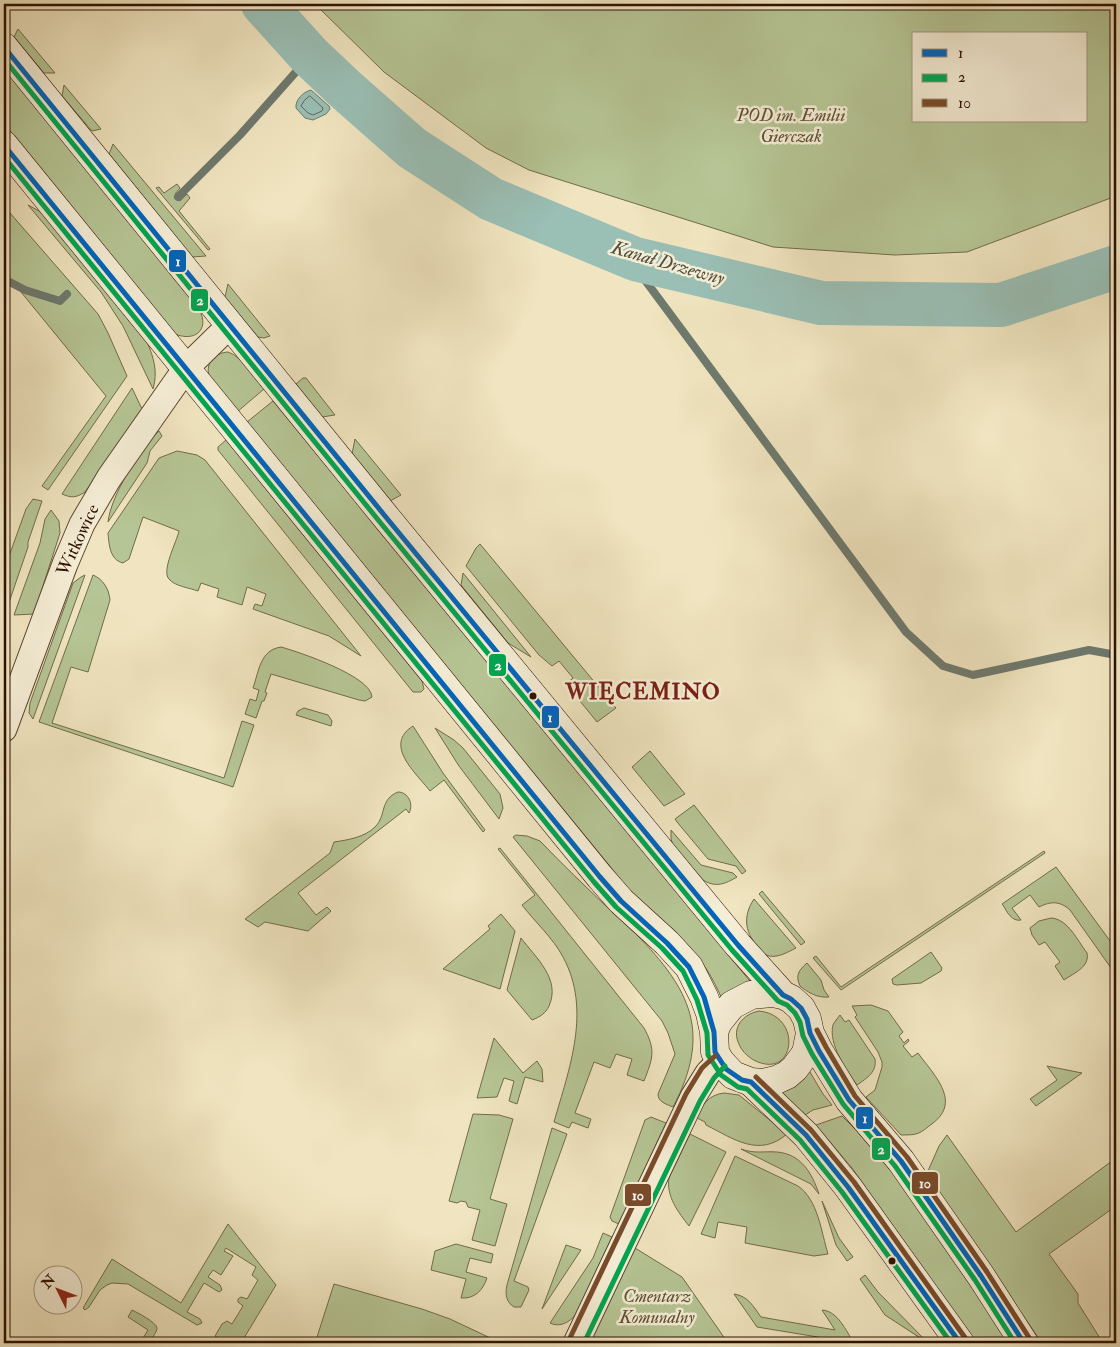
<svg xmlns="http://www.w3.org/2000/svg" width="1120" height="1347" viewBox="0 0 1120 1347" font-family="'IM FELL Double Pica',serif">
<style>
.green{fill:#b6c595;stroke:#726b4a;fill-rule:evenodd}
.water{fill:#9abfb5;stroke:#6e796d}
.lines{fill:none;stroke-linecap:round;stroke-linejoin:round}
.shore{stroke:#64685a;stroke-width:1}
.stream{stroke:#6e796d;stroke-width:8}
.river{stroke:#9abfb5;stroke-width:44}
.street-casing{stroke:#5e4630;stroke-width:27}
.secondary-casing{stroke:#2d1100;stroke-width:29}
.street{stroke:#f5eed6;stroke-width:25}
.secondary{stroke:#f5eed6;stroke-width:28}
.bus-1-casing{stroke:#f5eed6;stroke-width:9}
.bus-2-casing{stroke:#f5eed6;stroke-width:9}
.bus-3-casing{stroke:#f5eed6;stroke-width:9}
.bus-1{stroke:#0065bd;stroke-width:5}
.bus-2{stroke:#00a651;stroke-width:5}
.bus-3{stroke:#7a4b2a;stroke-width:5}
.bus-dot{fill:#2d1100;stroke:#f5eed6;stroke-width:2}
.labels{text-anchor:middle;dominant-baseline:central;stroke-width:5;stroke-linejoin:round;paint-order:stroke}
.park-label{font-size:18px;font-style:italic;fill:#5d5034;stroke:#f5eed6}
.street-label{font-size:18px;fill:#2d1100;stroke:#f5eed6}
.water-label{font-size:19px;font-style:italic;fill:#534e3f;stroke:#f5eed6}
.district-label{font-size:22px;font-weight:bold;letter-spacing:1px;fill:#7a1f14;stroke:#f5eed6}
.line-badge{stroke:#f5eed6;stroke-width:2}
.badge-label{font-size:14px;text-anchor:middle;font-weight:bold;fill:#fff}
</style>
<rect width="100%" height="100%" fill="#f0e5c0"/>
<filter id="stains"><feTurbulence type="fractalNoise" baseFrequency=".004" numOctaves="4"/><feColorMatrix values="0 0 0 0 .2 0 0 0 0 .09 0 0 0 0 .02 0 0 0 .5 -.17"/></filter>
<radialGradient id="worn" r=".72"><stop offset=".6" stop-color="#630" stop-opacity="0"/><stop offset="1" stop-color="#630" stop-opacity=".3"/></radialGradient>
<!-- green -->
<path class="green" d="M315,4H1116V196L967,252L895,255L773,247L529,170L486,148L384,72ZM914,34H1086V121H914Z
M18,29L55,73H44L14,37Z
M4,67L199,309C211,331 193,343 173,333L4,124Z
M64,85L101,129L92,131L62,96Z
M113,144L206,256L192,257L109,154Z
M177,184L180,188L175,194L180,201L187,194L190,198L179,211L210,249L208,250L156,188L159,187L164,193Z
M28,205L41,212L147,342C154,358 158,372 153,389L123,326L101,292Z
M10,213L98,314L108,333L127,376L48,490L42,486L106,396L12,281L4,283V218Z
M228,284L270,336L264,338L258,337L225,297Z
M228,352C243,357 254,377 264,389L237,412L210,378C204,364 214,353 228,352Z
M303,378H306L335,415L322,417L296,384Z
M132,388L142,409L85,492C76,498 71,498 62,494Z
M273,401L754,986L723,1002C704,952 670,927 631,892L247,422Z
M159,431L162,436L150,451L147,463L108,522C111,495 140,449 159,431Z
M355,439L401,495L390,501L352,454Z
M226,440L422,681L424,689L421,692H413L218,450V447Z
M177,451L197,455L205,460L361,656L329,636L253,609L255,604L262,606L266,594L247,587L242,605L217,597L219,589L201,583L198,591C190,588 174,586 169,579C161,571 177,541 179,531L143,517L129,559L123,563C110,560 109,545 108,533L159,458Z
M33,499L42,501L28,542V547L4,617V570L26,509Z
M51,510L59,521L60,533L34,614L14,615L40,543L45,519Z
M480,544L616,708L597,722L566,684L573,678L559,661L552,666L539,655L466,566L476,548Z
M463,573L531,657L508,643L461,585Z
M85,575L33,719L29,713L30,703L73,583L81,577Z
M93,575C103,579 109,589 110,600L88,672L71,667L52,723L224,778L242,721L254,725L233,787L39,722Z
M281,647C299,652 371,676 372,697L365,701L359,700L271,674L265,692L267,693L264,701H262L256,718L245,714L250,699L256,701L259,690L253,688C259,671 260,650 281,647Z
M304,708L328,715L332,721L331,726L296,715L298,711Z
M413,726L443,773L485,830L483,832L444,780L430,791C416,773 383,745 413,726Z
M435,728L454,740L463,748L500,794L503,808L499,819L459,766Z
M650,751L685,794L664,806L632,767Z
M398,792C408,792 414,804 409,813L406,809L298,893L316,915L327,907L331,911L308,931L265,922L258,927L245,919L330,853L334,842C348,840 365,837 375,827C387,815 379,800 398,792Z
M694,805L746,871L742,874L736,866L708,859L677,822L675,819Z
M671,830L701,865L733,873L737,877C725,884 716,888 703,880L673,845L671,839Z
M516,835L527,836L540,841C562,864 585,886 608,908C617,917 627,925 636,934C691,990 712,1033 673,1107C666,1104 658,1102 658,1094L675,1054L668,1033L662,1021L513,837Z
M500,848L644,1028C656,1050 653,1058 644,1081L627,1075L632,1059L616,1054L610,1068L594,1062L575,1113L591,1119L588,1128L572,1122L569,1128L554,1122C569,1069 592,1010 563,957C553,938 535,922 522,905L535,895L498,849Z
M1044,851L1045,853L841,990L813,958L816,956L841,987Z
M1056,867L1116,949V975L1070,910C1060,901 1051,901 1039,907L1030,895L1012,908L1021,920C1012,922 1007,912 1003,905L1002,904Z
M762,891L805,942L801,945L759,894Z
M754,899L796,948C788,952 778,958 769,956C765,955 763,952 760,949C745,934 742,917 754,899Z
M501,914L515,931L500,989L443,969L490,929L488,926Z
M1051,918C1068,919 1077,940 1087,953C1090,967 1074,973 1064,980L1055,966L1060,962L1045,942L1039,945L1032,935L1030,928L1039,921Z
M521,938C536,958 561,979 549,1006C546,1013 540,1017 532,1020L507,990Z
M931,952L942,968L941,971L921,983L897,985L893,984L892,979Z
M807,963L821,980L824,990L829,997C817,998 809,993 800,986C795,975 799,970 807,963Z
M871,1005L888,1011L903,1032L899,1036L904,1043L908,1039L909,1041L903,1046L912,1057L918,1053C933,1074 962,1101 933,1123C919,1134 919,1135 901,1135L866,1097L875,1090L882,1067V1062L878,1052L855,1017L857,1015L852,1006Z
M759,1011C802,1015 796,1077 758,1062C750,1059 742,1052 739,1044C731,1028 743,1014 759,1011Z
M840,1015L845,1022L849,1020L875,1059C877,1072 867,1078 857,1085C847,1071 828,1044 833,1025C834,1022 838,1018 840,1015Z
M494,1038L523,1073L537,1061L542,1069L543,1082L525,1077L517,1104L509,1101L514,1081L504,1078L497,1097L477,1098Z
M1047,1066L1082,1073L1036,1106L1030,1099L1057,1080Z
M807,1067L823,1094L832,1105L813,1110L805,1115L777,1088Z
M724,1093L739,1095L787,1134C759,1158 734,1139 706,1125L705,1122L697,1118C702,1105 708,1095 724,1093Z
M473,1114L499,1115L513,1119L490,1199L507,1204L495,1246L472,1240L480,1210L468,1207L466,1202L461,1201L457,1203L449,1201Z
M842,1116L882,1156L1010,1343H976L852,1168L816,1125Z
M651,1117L666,1123L619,1224L612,1221L610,1217L645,1120Z
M552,1128L567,1134L514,1281L528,1287L529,1290L521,1307H514C506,1302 505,1294 507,1285Z
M690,1134L726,1152L689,1226C678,1212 666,1196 669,1178Z
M947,1135L1016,1232L1116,1158V1206L1049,1254L1078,1294V1303L1103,1343H1042L932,1182L928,1171L939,1146Z
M741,1149C755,1154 763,1151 777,1152C801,1154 812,1173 819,1194L811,1184Z
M735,1156L798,1186C818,1200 821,1231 828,1254L814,1256L745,1243L747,1227L718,1222L715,1238L701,1234Z
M822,1201L839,1238L853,1257L847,1261L836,1245Z
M228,1224L276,1285L241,1343H227L215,1336L222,1324L227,1321L232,1324L243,1306L238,1302V1299L241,1297L247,1299L258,1280L252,1275L256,1267L226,1248L224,1251L233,1256L221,1275L213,1270L208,1277L220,1285L222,1290L219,1292L204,1283L187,1312L200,1319L202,1323L197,1325L128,1284L112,1283L107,1285L100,1290L89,1307L85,1310L83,1308L112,1259L181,1303Z
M603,1233L612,1237L576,1314C570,1322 560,1328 550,1323L593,1258Z
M456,1244L493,1254L491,1263L470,1258L466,1272L487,1278C483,1290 475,1299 461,1298L466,1279L431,1270L435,1251Z
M566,1245L581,1250L542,1309Z
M635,1248L682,1277L728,1343H590Z
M865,1275L878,1292L928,1343L885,1315L860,1279Z
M334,1284L422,1309L450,1319L501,1343H322L317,1337Z
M734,1294C748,1296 753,1306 761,1317L835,1330L822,1310C838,1311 846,1331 854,1343L757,1327Z
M132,1310C138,1313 156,1322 157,1328C157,1332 151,1339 149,1343H140L148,1330L128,1317Z"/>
<!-- water -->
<path class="water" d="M311,90L329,106L330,109L326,114L313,120L305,118L296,108C295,100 303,92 311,90Z"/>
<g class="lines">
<!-- shore -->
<path class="shore" d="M310,96L323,108L322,111L313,115L308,113L301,106L304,101Z"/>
<!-- stream -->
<path class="stream" d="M178,197L240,135L310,56
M635,259L636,268L906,632L943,666L973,675L1089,650L1116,655
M4,279L25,290L60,301L67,294"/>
<!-- river -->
<path class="river" d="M263,4L310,56L345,89L412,148L491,199L635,259L821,303L1001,305L1116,267"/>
<defs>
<path id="street" d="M4,729L65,564L82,524L109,478L186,368L230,325
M576,1343L693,1097L708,1073L720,1061"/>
<path id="secondary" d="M4,47L385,516L738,945L783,995
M4,145L600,877L621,901L667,943L689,967L704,997L710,1013L714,1032L715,1052L720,1061L733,1075L751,1082L763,1083L776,1080L787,1075L795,1068L806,1053L810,1033
M714,1032L718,1022L732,1005L751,995L772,993L783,995L791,999L801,1008L807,1019L810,1033L819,1051L849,1100L901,1161L981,1276L1024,1343
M751,1082L806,1135L848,1187L960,1343"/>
</defs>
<!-- street casing -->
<use href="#street" class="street-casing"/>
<!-- secondary casing -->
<use href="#secondary" class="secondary-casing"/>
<!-- street -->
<use href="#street" class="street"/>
<!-- secondary -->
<use href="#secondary" class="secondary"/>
<defs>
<path id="bus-1" d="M4,47L385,516L738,945L783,995L791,999L801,1008L807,1019L810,1033L819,1051L849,1100L901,1161L981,1276L1024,1343
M4,145L600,877L621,901L667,943L689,967L704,997L714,1032L715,1052L726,1069L742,1080L751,1082L806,1135L848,1187L960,1343"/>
<path id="bus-2" d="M4,59L379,521L732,950L778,1001L787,1005L795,1013L800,1022L803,1036L812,1054L843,1104L895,1166L975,1280L1015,1343
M4,157L594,882L616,907L662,948L683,971L697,1000L707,1033L708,1055L721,1075L738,1087L747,1089L800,1140L842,1192L951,1343
M584,1343L700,1101L714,1078L725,1066"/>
<path id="bus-3" d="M817,1030L826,1047L855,1096L907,1157L987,1272L1030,1339
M756,1077L811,1130L854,1182L966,1339
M569,1340L686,1094L702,1068L715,1056"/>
</defs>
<!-- bus-1 casing -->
<use href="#bus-1" class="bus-1-casing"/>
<!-- bus-2 casing -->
<use href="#bus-2" class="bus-2-casing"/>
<!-- bus-3 casing -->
<use href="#bus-3" class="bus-3-casing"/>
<!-- bus-1 -->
<use href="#bus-1" class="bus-1"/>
<!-- bus-2 -->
<use href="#bus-2" class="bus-2"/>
<!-- bus-3 -->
<use href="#bus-3" class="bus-3"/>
</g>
<!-- markers -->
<g class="bus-dot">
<circle cx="533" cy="696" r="4.5"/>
<circle cx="892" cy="1261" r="4.5"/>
</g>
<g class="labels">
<!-- park labels -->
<g class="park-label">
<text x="791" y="115">POD im. Emilii<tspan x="791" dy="21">Gierczak</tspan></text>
<text x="657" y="1296">Cmentarz<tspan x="657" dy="21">Komunalny</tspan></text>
</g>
<!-- street labels -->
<g class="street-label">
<text transform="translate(78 540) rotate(-65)">Witkowice</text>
</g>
<!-- water labels -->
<g class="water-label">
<text transform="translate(668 263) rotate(16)">Kanał Drzewny</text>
</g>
<!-- district labels -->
<g class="district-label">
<text x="643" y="692">WIĘCEMINO</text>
</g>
</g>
<g class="line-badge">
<rect x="168" y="249" width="19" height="24" rx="5" fill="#0065bd"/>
<rect x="190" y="288" width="19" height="24" rx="5" fill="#00a651"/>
<rect x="488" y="653" width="19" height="24" rx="5" fill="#00a651"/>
<rect x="541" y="705" width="19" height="24" rx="5" fill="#0065bd"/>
<rect x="855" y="1106" width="19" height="24" rx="5" fill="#0065bd"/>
<rect x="871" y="1137" width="20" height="24" rx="5" fill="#00a651"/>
<rect x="911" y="1171" width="28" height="24" rx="5" fill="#7a4b2a"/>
<rect x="624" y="1183" width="28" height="24" rx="5" fill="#7a4b2a"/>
</g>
<g class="badge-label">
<text x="178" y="266">1</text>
<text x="200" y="305">2</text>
<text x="498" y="670">2</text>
<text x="550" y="722">1</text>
<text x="865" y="1123">1</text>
<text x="881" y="1154">2</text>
<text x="925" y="1188">10</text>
<text x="638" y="1200">10</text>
</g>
<!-- margin -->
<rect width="1120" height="1347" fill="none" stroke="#f0e5c0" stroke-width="20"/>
<rect x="5" y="5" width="1110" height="1337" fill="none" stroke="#2d1100" stroke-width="2.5"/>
<rect x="10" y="10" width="1100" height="1327" fill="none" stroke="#2d1100"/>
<!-- legend -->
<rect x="912" y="32" width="175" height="90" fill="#f5eed6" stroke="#a59680"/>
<rect x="922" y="49" width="25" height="8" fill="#0065bd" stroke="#a59680"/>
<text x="958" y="58" font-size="15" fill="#2d1100">1</text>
<rect x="922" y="74" width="25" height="8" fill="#00a651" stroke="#a59680"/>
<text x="958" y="82" font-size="15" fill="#2d1100">2</text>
<rect x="922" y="99" width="25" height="8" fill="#7a4b2a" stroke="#a59680"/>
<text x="958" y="108" font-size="15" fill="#2d1100">10</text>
<!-- north arrow -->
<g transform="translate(58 1290) rotate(312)"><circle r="24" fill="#f5eed6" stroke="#a59680"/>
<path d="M0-4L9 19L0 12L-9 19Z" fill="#8f2418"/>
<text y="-8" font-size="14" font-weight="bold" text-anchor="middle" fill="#2d1100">N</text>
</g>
<rect width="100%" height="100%" filter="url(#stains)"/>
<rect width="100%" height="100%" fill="url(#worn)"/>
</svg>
